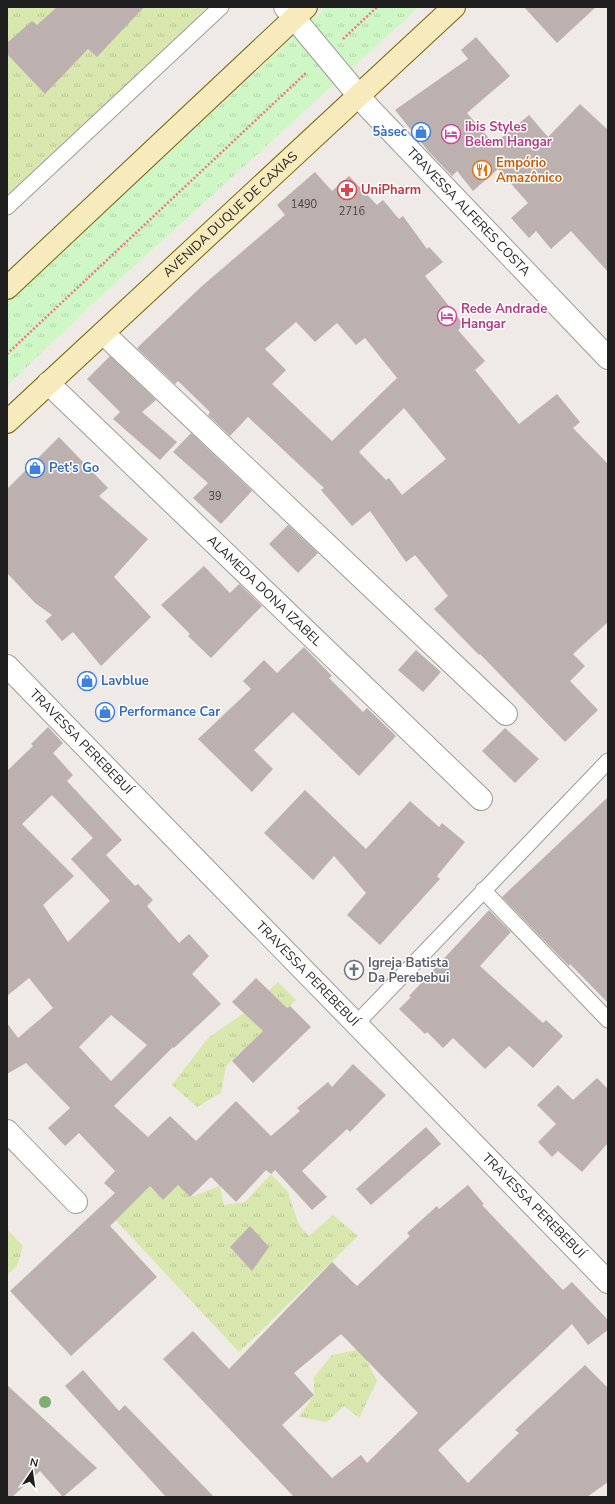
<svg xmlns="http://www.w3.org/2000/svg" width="615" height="1504" viewBox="0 0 615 1504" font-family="'Nunito Sans',sans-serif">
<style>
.grass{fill:url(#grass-tufts)}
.park{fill:url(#park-tufts)}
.building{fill:#bcb1af;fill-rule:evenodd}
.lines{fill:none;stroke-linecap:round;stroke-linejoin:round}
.lane-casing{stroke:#9c9c9c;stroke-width:17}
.street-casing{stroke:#9c9c9c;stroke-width:24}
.secondary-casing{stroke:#73640a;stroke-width:24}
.path{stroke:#f47385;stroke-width:2.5;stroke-dasharray:2 2;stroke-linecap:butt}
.lane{stroke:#fff;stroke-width:15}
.street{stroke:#fff;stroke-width:22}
.secondary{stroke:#f7ebbd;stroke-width:22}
.tree{fill:#7eac71}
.labels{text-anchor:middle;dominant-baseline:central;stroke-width:3;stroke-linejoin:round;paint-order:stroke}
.number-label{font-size:11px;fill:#464443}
.hotel-label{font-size:13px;font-weight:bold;fill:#b23c85;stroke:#fff;text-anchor:start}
.shop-label{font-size:13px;font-weight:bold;fill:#366cbe;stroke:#fff;text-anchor:start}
.food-label{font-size:13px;font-weight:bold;fill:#c56008;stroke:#fff;text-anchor:start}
.health-label{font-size:13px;font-weight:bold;fill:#be3a42;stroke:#fff;text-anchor:start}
.street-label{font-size:13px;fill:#1f1f1f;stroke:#fff}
.worship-label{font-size:13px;font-weight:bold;fill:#5b616d;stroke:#fff;text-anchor:start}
</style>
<defs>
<pattern id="grass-tufts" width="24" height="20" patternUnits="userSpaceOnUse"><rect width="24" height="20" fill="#d8e7ae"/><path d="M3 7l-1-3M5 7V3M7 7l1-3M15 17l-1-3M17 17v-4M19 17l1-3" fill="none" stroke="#b9c695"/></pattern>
<pattern id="park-tufts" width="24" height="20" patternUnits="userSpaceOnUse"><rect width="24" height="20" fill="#cef7c5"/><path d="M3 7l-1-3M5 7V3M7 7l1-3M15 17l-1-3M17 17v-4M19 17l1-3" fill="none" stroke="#b0d3a9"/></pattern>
</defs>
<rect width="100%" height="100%" fill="#efeae6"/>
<!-- grass -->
<path class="grass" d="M7,7H208L7,210Z
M278,982L296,1000L226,1066L221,1093L197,1107L172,1085L208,1038L244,1013Z
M271,1174L288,1192L299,1225L309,1236L333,1215L358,1236L239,1352L108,1212L150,1186L163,1200L178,1185L190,1197L220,1186L224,1205L245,1202Z
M7,1229L23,1246L17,1266L7,1275Z
M361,1349L377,1381L359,1418L344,1406L327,1422L299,1417L314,1395V1377L332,1355Z"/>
<!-- park -->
<path class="park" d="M326,7H419L87,309L7,386V303Z"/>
<!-- building -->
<path class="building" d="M57,7H144L97,57L88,49L45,94L7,54V43L32,21L37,25Z
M524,7H596L557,43Z
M476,37L510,76L467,113L494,144L529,115L548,137L580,104L608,130V272L571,231L551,249L536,231L529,238L511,218L528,203L498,169L473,191L457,171L452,176L428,151L395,110L468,59L461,50Z
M315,172L332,191L349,176L377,205L383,200L399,219L403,216L427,249L429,247L443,262L425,276L464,325L458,330L485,361L475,370L519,424L557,394L580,422L573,428L608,464V622L573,654L585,666L570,681L598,710L565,742L480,654L479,655L434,609L448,596L415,555L406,562L370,511L352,526L321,490L324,488L248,417L230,436L208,415L210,412L178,381L175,384L137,348L202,286L285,215L277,205ZM296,322L315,342L337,323L356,345L365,338L397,378L332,441L272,384L286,370L265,349ZM404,408L446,459L402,495L389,478L386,480L359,452Z
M110,356L156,400L142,412L177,442L160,460L113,419L120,412L87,379Z
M191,433L252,491L221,524L193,498L208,483L173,452Z
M59,437L108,488L99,496L148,539L114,577L151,617L101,666L73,632L62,641L45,621L52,615L35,603L7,573V489Z
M288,525L318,553L298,573L269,544Z
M204,566L230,593L239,584L262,606L211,658L188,636L190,634L161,605Z
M304,647L332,676L329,678L363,712L367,708L396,736L359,776L293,712L254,750L273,769L252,792L198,739L251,689L243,681L264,660L277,673Z
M416,650L441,672L423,692L398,670Z
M48,727L63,743L53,753L73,775L67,781L122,840L106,855L135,886L138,884L153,900L147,906L179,943L189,934L209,956L192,974L221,1004L174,1048L173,1047L114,1106L148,1137L170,1116L196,1141L236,1101L271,1136L300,1111L297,1108L328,1082L332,1087L353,1064L386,1095L350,1132L347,1129L302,1171L327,1197L312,1210L275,1170L271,1174L266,1170L236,1202L211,1177L190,1197L178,1185L163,1200L150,1186L110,1226L157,1277L71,1356L10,1291L115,1193L104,1183L115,1171L79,1133L65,1146L48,1128L70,1108L26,1063L7,1074V1023L18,1038L53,1008L29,978L7,996V771L33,746L31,744ZM52,795L93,838L71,859L110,901L68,942L43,905L74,876L22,824ZM111,1015L147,1045L111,1081L79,1047Z
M505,728L539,759L515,783L482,751Z
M305,790L366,849L410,801L439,827L442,823L465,842L437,876L440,879L380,945L347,915L366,893L334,856L313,880L264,833Z
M608,797V1003L570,964L569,966L502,897Z
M489,910L511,932L480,966L543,1023L546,1020L563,1036L533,1068L509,1046L485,1069L453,1038L443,1048L427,1032L425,1034L399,1009L411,997L409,996Z
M256,978L287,1008L290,1006L311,1027L253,1083L232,1061L263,1031L232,1002Z
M597,1078L608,1089V1143L582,1172L558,1151L552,1157L538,1142L556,1124L537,1105L558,1085L573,1100Z
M426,1127L441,1144L371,1205L356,1189Z
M468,1185L484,1204L482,1205L563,1290L572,1282L608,1320V1330L588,1345L572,1324L438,1450L468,1483L519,1433L515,1430L585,1365L608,1388V1482L587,1497H294L163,1359L193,1331L229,1369L332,1262L357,1286L410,1236L407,1233L437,1206L439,1209ZM341,1334L418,1413L367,1463L361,1455L332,1478L282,1425L314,1395L294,1373Z
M250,1226L269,1247L252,1271L230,1247Z
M83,1370L119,1411L125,1405L214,1497H166L65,1386Z
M7,1385L97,1468L63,1497L40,1471L12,1497H7Z"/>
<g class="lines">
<defs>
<path id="lane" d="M7,207L221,7
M483,890L608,1020
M355,1025L608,761"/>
<g id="street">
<path id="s1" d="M285,7L369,108L608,358"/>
<path d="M103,333L506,714"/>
<path id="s2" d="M48,383L481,799"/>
<path id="s3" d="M7,666L608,1282"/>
<path d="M7,1131L76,1202"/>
</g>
<g id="secondary">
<path d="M7,288L306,7"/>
<path id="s4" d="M7,422L454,7"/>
</g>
</defs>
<!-- lane casing -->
<use href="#lane" class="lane-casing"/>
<!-- street casing -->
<use href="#street" class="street-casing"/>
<!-- secondary casing -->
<use href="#secondary" class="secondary-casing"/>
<!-- path -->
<path class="path" d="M343,39L377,7
M7,354L307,72"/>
<!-- lane -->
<use href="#lane" class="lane"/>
<!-- street -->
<use href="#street" class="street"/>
<!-- secondary -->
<use href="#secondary" class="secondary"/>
</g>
<!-- trees -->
<circle class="tree" cx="45" cy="1402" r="6"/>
<!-- icons -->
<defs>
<symbol id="shop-ring" viewBox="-11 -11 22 22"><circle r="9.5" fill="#fff" stroke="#3f7fe0" stroke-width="1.5"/><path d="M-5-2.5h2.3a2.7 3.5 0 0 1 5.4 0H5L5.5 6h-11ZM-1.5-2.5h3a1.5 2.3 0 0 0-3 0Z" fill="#3f7fe0"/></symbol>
<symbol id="hotel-ring" viewBox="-11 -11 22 22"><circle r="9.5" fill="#fff" stroke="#d1479c" stroke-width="1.5"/><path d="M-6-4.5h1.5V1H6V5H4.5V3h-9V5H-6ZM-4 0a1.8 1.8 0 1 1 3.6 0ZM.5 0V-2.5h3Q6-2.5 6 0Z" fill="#d1479c"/></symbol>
<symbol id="restaurant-ring" viewBox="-11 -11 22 22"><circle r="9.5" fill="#fff" stroke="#e8710a" stroke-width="1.5"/><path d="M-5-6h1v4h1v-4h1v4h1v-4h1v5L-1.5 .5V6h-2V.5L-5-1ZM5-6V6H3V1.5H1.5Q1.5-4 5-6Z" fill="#e8710a"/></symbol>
<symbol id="pharmacy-ring" viewBox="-11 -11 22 22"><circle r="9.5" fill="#fff" stroke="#e0444e" stroke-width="1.5"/><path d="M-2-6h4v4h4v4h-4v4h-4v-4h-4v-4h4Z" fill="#e0444e"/></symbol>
<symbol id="church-ring" viewBox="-11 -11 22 22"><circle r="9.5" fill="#fff" stroke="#6b7280" stroke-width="1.5"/><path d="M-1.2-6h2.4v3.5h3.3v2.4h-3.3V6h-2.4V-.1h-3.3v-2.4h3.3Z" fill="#6b7280"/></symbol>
</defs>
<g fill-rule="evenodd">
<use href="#shop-ring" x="410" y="121" width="22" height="22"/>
<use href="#hotel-ring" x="440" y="123" width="22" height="22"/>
<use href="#restaurant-ring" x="471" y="159" width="22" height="22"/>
<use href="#pharmacy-ring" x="336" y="179" width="22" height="22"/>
<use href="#hotel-ring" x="436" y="305" width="22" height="22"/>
<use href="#shop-ring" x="24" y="457" width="22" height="22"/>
<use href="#shop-ring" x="76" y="670" width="22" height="22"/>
<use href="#shop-ring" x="94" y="701" width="22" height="22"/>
<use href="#church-ring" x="343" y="959" width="22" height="22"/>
</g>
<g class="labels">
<!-- number labels -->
<g class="number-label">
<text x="304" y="204">1490</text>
<text x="352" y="211">2716</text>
<text x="215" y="496">39</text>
</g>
<!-- hotel labels -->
<g class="hotel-label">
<text x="465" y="127">ibis Styles<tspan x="465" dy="15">Belem Hangar</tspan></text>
<text x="461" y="309">Rede Andrade<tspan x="461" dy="15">Hangar</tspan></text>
</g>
<!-- shop labels -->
<g class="shop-label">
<text x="407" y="132" text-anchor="end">5àsec</text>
<text x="49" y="468">Pet's Go</text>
<text x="101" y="681">Lavblue</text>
<text x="119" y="712">Performance Car</text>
</g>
<!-- food labels -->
<g class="food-label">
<text x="496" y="163">Empório<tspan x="496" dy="15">Amazônico</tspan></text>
</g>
<!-- health labels -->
<g class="health-label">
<text x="361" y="190">UniPharm</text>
</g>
<!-- street labels -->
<g class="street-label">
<text stroke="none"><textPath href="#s1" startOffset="275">TRAVESSA ALFERES COSTA</textPath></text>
<text stroke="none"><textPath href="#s4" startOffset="305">AVENIDA DUQUE DE CAXIAS</textPath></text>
<text stroke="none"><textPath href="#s2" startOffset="300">ALAMEDA DONA IZABEL</textPath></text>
<text stroke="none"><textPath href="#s3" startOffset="106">TRAVESSA PEREBEBUÍ</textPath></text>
<text stroke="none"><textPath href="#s3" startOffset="430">TRAVESSA PEREBEBUÍ</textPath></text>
<text stroke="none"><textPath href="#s3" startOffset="754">TRAVESSA PEREBEBUÍ</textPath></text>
</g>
<!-- worship labels -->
<g class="worship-label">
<text x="368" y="963">Igreja Batista<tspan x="368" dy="15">Da Perebebui</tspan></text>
</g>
</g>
<!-- border -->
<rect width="615" height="1504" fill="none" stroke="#1f1f1f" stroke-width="16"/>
<!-- north arrow -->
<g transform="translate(32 1472) rotate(13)" stroke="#ffffff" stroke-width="3" paint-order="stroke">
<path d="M0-3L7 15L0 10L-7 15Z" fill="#1f1f1f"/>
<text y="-6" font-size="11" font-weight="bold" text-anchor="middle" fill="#1f1f1f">N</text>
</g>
</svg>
